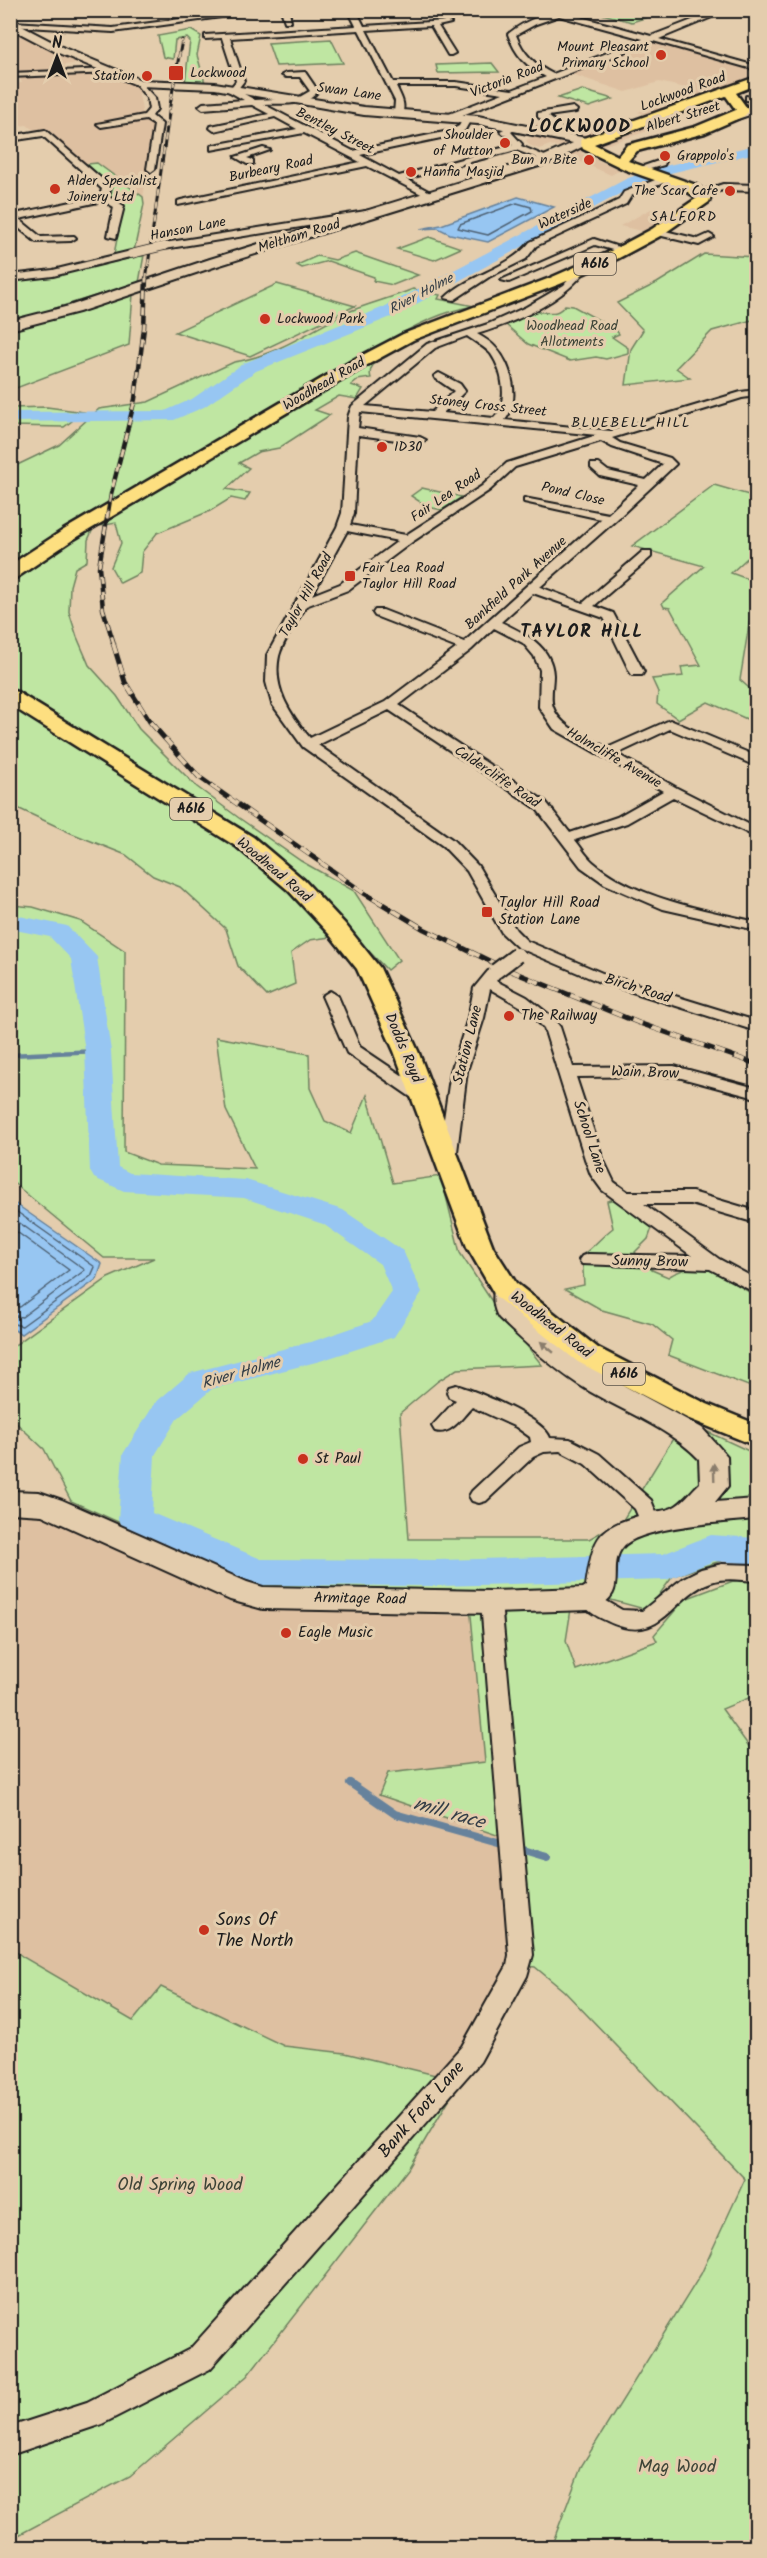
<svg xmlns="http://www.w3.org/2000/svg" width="767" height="2558" viewBox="0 0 767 2558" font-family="Kalam,sans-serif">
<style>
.built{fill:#dec0a1}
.green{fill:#bfe6a2;stroke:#6e815f;stroke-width:1.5}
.water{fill:#97c6f2;stroke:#66829c;stroke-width:1.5}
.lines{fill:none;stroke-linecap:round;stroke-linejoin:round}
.shore{stroke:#4d6072;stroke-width:1.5}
.stream-far1{stroke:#66829c;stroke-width:4.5}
.stream{stroke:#66829c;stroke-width:8}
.river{fill:#97c6f2;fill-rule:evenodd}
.street-casing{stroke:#1c1c1c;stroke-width:4}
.secondary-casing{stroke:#1c1c1c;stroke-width:4}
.primary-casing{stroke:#1c1c1c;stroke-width:5}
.street{fill:#e4cdad;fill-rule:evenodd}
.secondary{fill:#e4cdad;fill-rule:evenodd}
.primary{fill:#fddf80;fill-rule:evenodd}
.rail-far2-casing{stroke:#1c1c1c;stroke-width:3}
.rail-far1-casing{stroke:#1c1c1c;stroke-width:4.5}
.rail-casing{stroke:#1c1c1c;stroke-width:5}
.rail-far2{stroke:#e4cdad;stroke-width:2;stroke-dasharray:7;stroke-linecap:butt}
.rail-far1{stroke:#e4cdad;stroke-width:3;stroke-dasharray:8;stroke-linecap:butt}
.rail{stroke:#e4cdad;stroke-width:4;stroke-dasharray:11;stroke-linecap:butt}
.street-bridge-far1-casing{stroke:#1c1c1c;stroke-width:10;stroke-linecap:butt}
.street-bridge-casing{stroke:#1c1c1c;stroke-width:18;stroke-linecap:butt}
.street-bridge-far1{stroke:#e4cdad;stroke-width:8}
.street-bridge{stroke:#e4cdad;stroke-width:14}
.oneway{fill:#8a7d6c}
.poi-dot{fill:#c8321e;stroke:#e4cdad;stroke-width:2}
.labels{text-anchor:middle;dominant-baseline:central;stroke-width:6;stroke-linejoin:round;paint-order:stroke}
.far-poi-label{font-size:14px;fill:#1c1c1c;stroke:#e4cdad;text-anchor:start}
.far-street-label{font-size:14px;fill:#1c1c1c;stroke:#e4cdad}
.far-neighbourhood-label{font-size:14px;letter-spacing:1.5px;fill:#1c1c1c;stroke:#e4cdad}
.shield{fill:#e4cdad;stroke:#585148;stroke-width:1.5}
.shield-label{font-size:14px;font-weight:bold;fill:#1c1c1c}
.far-water-label{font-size:14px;font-style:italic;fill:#353e47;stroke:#e4cdad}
.far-park-label{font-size:14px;fill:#3d4437;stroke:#e4cdad}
.poi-label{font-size:15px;fill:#1c1c1c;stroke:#e4cdad;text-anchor:start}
.street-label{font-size:15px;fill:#1c1c1c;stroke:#e4cdad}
.water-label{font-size:16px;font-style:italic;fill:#353e47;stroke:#e4cdad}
.far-district-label{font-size:18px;font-weight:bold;letter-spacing:1.5px;fill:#1c1c1c;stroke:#e4cdad}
.near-poi-label{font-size:18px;fill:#1c1c1c;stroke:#e4cdad;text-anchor:start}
.near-street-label{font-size:18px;fill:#1c1c1c;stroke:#e4cdad}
.near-park-label{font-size:18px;fill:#3d4437;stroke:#e4cdad}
.near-water-label{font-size:20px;font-style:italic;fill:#353e47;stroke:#e4cdad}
</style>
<rect width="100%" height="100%" fill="#e4cdad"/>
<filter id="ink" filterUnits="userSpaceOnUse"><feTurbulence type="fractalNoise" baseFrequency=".0167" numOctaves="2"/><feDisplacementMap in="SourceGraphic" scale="12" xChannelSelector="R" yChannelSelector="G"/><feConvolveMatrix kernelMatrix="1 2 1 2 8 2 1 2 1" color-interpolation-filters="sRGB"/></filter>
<g filter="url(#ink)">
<!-- built -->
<path class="built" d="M10,28L84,62L64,65L67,70L11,71Z
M652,41L756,69V77L647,115L638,112L665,103L672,104L692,98L679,94L690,89L659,82L626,92L571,74Z
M108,74L132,83L138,89L143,115L156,125L143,197L97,163L87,164L46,132L37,133L27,125L11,127L10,83H22L19,76Z
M602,122L631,131L658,122L666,125L581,153L620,170L611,175L565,155L563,148L550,145L539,149L529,145L526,140L546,132L529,128L538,123L569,130Z
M651,209L676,214L646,232L620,226Z
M30,1510L264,1607L471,1616L485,1762L388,1773L379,1795L500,1836L512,1964L442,2076L345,2053L284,2046L161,1987L133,2021L23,1957L11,1947V1512Z"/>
<!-- green -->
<path class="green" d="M591,11L667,10V11L632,22Z
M191,30L201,36L197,55L205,83H185L190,41L187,38L175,40L173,59L163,57L158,36Z
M331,39L343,63L276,66L268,43Z
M492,63L499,72L438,73L436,65Z
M582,90L613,99L589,107L558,98Z
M97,163L143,197L144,204L134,251L114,254L124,204L109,198L113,188L87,164Z
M429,237L461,248L434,260L397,249Z
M355,253L418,275L393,285L373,281L374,277L328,261L302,268L297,265L317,256L335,260Z
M704,254L756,257V319L712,331L676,368L690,378L626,385L631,349L643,330L617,303L657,283Z
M144,255L138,288L111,291L11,322L10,280L62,274Z
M277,284L355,306L250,356L175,332Z
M413,289L440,295L438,299L474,306C441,311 407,329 378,347L379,358C374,364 368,369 371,378L357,380L351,385L363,389L357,399L339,396L315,410L330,415L279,448L258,452L239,463L249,468L226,489L250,493L245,501L231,498L210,511L157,533L142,552L140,573L120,583L111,567L121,543L116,523L94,527L88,540L87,561L75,568L70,586L69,612L77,637L89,665L117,696L139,729L197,787L239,818L301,861L354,891L399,960L387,970L365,947L330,937L310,940L291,953L295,984L267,996L238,966L226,929L180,887L153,876L126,855L71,833L11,805V468L59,445L99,409L148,402L234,362C276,356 311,330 348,312C370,303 391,298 413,289Z
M133,294L129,345L11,390L10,330Z
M565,305L573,306L615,329L619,334L612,337L628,348V353L606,359L596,357L570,361L528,344L506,325C514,321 525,313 533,312C545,310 556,318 565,305Z
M47,407L84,412L64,427L11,426V408Z
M714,485L756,497V550L731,573L756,582L740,680L756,694V723L708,702L678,719L657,704L658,692L652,679L683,676L681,667L701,665L670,608L664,607L662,603L704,566L632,546Z
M422,488L462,497L442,510L428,507L411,496Z
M11,905L33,907L80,921L125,951L124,1152L158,1165L255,1169L226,1110L216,1037L309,1054L310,1088L325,1121L351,1133L367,1095L393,1183L441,1176L460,1253L493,1303L542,1365L457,1369L438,1381L400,1413L409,1539H589L623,1520L674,1437L706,1431L751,1452L756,1519V1561L727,1559L673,1576L648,1610L574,1590L566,1641L576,1670L657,1641L654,1635L685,1599L733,1581L756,1582V1695L722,1709L756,1756V2547H551L582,2465L701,2274L745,2179L564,1991L535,1967L512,1964L500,1836L379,1795L388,1773L485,1762L471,1616L455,1589L264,1587L71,1501L44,1449L11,1418V1348L108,1278L154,1258H104L11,1181Z
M619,1198L652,1228L648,1239L635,1252L652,1270L668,1277C705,1255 722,1277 756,1296V1389L668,1355L672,1340L652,1324L602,1310L565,1289L584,1285L582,1255C594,1247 601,1237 613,1228L607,1201Z
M10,1947L23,1957L133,2021L161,1987L284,2046L345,2053L460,2081L408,2169L247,2376L130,2476L11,2539Z"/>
<!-- water -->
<path class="water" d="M518,197L554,207L488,242L450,234L438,228L420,229L441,225Z
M10,1200L102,1264L97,1279L21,1334L11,1328Z"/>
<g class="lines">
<!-- shore -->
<path class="shore" d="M517,203L531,207L532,211L488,235L458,228L460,224Z
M10,1207L95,1267L91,1276L22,1326L10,1323
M10,1216L85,1270L22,1317L10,1315
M10,1227L69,1270L20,1307L10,1306"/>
<!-- stream-far1 -->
<path class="stream-far1" d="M10,1055L98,1051"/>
<!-- stream -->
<path class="stream" d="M350,1783L395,1814L505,1845
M517,1848L547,1857"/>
<!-- river -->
<path class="river" d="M756,145V153L666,174L636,185L396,315L256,371L204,407L174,420L10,422V412L165,411L192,399L244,363L384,307L626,179L656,168Z
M10,914L67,926L97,957L111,1051L118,1167L130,1173L246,1180L343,1210L403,1251L422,1292L394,1337L320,1361L212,1389L177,1419L155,1455L152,1513L261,1559L438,1560L663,1554L711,1535L756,1538V1564L714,1561L666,1580L438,1586L258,1585L123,1529L118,1520L123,1454L155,1403L190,1373L314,1341L372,1321L392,1292L380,1264L323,1224L244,1198L124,1191L94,1178L90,1171L85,1051L71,959L50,937L10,929Z"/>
<defs>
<path id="street" d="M121,10L117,13L113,11L114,10Z
M247,10H272L113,32L10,26L13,22L113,28Z
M281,10H289L291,22H285Z
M348,10H356L364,26L447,21L451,23L438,26L455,53L451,55H448L431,26L366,30L393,82H456L512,90L546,77C527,67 515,55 508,34C525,20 551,10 572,10L566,13L651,36L718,10H729L659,39L756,66V70L653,41L447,121L443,118L444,116L503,93L456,86H396C401,97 407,105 401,116L398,117L394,114L395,101L359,30L230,38L244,81L237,90L255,100L298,98L310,91L300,77H286L282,75L286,73L305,72L318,91C307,107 281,103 263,104L353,151L449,131L459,126L464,117H470L471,119L465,130L455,135L360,155L399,176L513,145L510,139L500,131L515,124L519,127L511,132L522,144L521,146L552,159L545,161L516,150L406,179L432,193V197L429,198L367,166L178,205V201L181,200L360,162L304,133L211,150V146L214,145L297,129L275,117L214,131L210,128L211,126L269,114L252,105L203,109L199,106L203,103L244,100L228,91L236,81L222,38L205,39V35L356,26ZM559,16L643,39L553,74C535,65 523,54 516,35L536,24Z
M109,69H112V73L10,77V73Z
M139,81L155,98L157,109L152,116L162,124L155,169L151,172L147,169L154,125L146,120L101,127L97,124L144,115L149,109L147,98L135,83Z
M746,96L756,98V102L746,100Z
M573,107L577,110L576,112L548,116L563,128L551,136H545V132L553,128L538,117V113Z
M45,130L110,186L109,197L124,206L116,238L108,236L114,207L103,201L19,219L41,237L74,236L76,238L71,241L36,242L10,221V215L100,196L102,189L43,136L10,141V136Z
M263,148L270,150L247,158L253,160V164H247L235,157Z
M661,160L665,163L664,165L636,173L632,170Z
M663,177L667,180L666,182L631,196L626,204L536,246L526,259L489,277L454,300L445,298C469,274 509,269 530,242L619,200L624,192Z
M723,184L756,185V191L723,190L700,196L695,193Z
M372,210L377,213L375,215L164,249L159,246L164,243Z
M657,229L698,239L709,234L714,237L699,245L654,234L652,232Z
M594,239L628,250L623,253L595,245L509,282L501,280Z
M131,251L136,254L134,256L53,276L10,281V275L53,270Z
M581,267L586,270C561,303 516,322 477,334C484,338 491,342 496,348C512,365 521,401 505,420L611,431L741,392L756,390V396L742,398L612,438L620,443L670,458L676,464L616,520L540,587L583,603L643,551H651V557L594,606L613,613L644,672L642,675H632L630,672L604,618L533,593L501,622C524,633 552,646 553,675C553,684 550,699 553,707C560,728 590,738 607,748L670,720L756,756V765L751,764L670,729L617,754L677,788L756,828V837L673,797L627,823L575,840C581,847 586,856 593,862C636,899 702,909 756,922V930L663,909L605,884L581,867L536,808L389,710L318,745L453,840L478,866L516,930L527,941L607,975L756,1021V1031L597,981L517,947L502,933L467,871L443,846L303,747L272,704L266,682L267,655L337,527L342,513L348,417L352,406L427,344L488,324L526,307L564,285L578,268ZM467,336C475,342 485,347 491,354C503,371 509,403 494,418L443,413L465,391L460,384L439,373L434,376L435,378L454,391L432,412L365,406L435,348ZM360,412L597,435L507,463L482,486L406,535L350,525L354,513L358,435L420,443L426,440L420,437L358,428ZM601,441L612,447L663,464L646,480L608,471L599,464H591V468L600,476L639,485L608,514L524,498V502L601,519L464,642L383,610H375L373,613L375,616L457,648L385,702L310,738C291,715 272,689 279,656C283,640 298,621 306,606L348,590L412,542L490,490L515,467ZM347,531L398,541L340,584L312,595ZM494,628L523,643L534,656L540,670L539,707L554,729L663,791L617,817L570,833L546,802L399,705L471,650Z
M493,969L501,974L496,981L527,997L551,1016L560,1027L573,1067L674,1066L756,1088V1098L674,1076L576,1077L603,1159L614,1182L628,1192H692L756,1211V1223L691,1204H644L719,1259L756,1279V1293L710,1269L582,1264L579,1260L582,1256L588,1254L692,1256L602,1190L591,1175L585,1159L544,1028L525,1009L490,989L484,1018L467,1071L456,1160L453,1164H441L438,1160L451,1071L468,1018L474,988L488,971Z
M330,991L338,996L360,1047L430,1094L432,1098L430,1102H418L347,1053L322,996Z
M456,1385C476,1391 545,1419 550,1438L570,1439L599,1454L651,1500L661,1525L658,1530L651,1533L644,1530L635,1509L585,1464L560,1451L544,1452L533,1457L486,1501L479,1503L472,1501L469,1496L472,1491L519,1447L531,1442L530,1437L516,1427L472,1407C462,1417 451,1436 435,1431L432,1426L456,1400L449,1397L447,1392L449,1387Z
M722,1564L756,1565V1581C742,1580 725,1577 711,1582C671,1596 662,1648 607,1621C597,1617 584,1609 579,1599L582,1593L589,1591L622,1610L642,1611L683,1578L701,1569Z
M491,1594L498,1596L501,1602L533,1955L527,1976L480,2062L210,2369L102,2424L10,2455V2427L87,2402L190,2349L462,2046L507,1966L509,1955L481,1602L484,1596Z"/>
<path id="secondary" d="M10,20L64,48L141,80L215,83L364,107L478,116L586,138L592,142L552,162L220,265L79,312L10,330V321L69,306L210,259L544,156L573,143L478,124L364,115L215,89L139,86L56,52L10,28Z
M756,105V113L734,120L728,116Z
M506,1281L515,1284L519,1290L521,1309L558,1343L606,1376L702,1428L727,1456L728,1486L715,1502L756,1499V1519C728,1522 641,1526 623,1547C605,1568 633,1596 589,1610L491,1613L263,1609L230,1600L42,1515L10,1513V1491L39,1492L62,1500L247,1582L263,1587L491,1591L583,1588L586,1586C594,1534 597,1527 649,1513C657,1511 665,1511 672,1508C682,1504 692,1490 700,1483L699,1459C669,1428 627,1413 589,1391C556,1371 527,1345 499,1318C493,1309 491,1293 497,1284Z"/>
<path id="primary" d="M756,77V85L736,93L749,111L744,116L705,133L637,151L628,161L696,185L711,196L709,202L662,235L617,259L560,284L413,340L369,364L74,539L16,578L10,579V565L62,531L357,358L403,334L550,278L607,253L652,229L697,198L686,191L626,170L583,149L580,142L581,139ZM726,96L736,110L695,127L627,145L618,156L594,144Z
M10,690L17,692L253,837L304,880L345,924L380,968L418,1051L493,1247L516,1283L598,1348L707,1404L756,1424V1446L687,1418L578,1362L496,1297L467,1247L394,1051L357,969L329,934L288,890L237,847L10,705Z"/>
</defs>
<!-- street casing -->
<use href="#street" class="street-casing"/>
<!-- secondary casing -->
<use href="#secondary" class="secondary-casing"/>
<!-- primary casing -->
<use href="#primary" class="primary-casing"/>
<!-- street -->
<use href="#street" class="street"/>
<!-- secondary -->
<use href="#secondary" class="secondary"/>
<!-- primary -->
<use href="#primary" class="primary"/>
<defs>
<path id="rail-far2" d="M146,280L170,105L182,40"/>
<path id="rail-far1" d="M114,644L103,609L99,567L111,494L135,399L144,328L146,278"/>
<path id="rail" d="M113,643L125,682L150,722L199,777L364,893L424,929L506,969L639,1023L756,1064"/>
</defs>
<!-- rail-far2 casing -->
<use href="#rail-far2" class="rail-far2-casing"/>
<!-- rail-far1 casing -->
<use href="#rail-far1" class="rail-far1-casing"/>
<!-- rail casing -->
<use href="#rail" class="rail-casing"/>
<!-- rail-far2 -->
<use href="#rail-far2" class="rail-far2"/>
<!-- rail-far1 -->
<use href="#rail-far1" class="rail-far1"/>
<!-- rail -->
<use href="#rail" class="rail"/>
<defs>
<path id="street-bridge-far1" d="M131,254L164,246"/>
<path id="street-bridge" d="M496,971L517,955"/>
</defs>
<!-- street-bridge-far1 casing -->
<use href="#street-bridge-far1" class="street-bridge-far1-casing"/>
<!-- street-bridge casing -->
<use href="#street-bridge" class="street-bridge-casing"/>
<!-- street-bridge-far1 -->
<use href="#street-bridge-far1" class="street-bridge-far1"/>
<!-- street-bridge -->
<use href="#street-bridge" class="street-bridge"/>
</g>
<!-- one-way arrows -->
<defs><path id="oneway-solid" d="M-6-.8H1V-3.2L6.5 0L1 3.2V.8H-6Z" transform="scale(1.5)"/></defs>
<g class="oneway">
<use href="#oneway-solid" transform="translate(547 1347) rotate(-140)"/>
<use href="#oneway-solid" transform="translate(714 1472) rotate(-92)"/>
</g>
</g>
<!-- markers -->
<g class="poi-dot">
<circle cx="661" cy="55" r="6"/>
<rect x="168" y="65" width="16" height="16" rx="3"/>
<circle cx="147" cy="76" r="6"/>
<circle cx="505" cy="143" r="6"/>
<circle cx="665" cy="156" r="6"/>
<circle cx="589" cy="160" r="6"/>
<circle cx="411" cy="172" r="6"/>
<circle cx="55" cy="189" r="6"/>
<circle cx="730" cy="191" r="6"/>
<circle cx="265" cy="319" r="6"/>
<circle cx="382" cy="447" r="6"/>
<rect x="344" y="570" width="12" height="12" rx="3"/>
<rect x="481" y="906" width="12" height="12" rx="3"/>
<circle cx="509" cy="1016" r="6"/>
<circle cx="303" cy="1459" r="6"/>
<circle cx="286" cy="1633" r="6"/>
<circle cx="204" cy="1930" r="6"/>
</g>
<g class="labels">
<!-- far-poi labels -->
<g class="far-poi-label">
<text x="649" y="47" text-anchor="end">Mount Pleasant<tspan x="649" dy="16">Primary School</tspan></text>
<text x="190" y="73">Lockwood</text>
<text x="135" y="76" text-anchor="end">Station</text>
<text x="493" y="135" text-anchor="end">Shoulder<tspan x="493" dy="16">of Mutton</tspan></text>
<text x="677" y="156">Grappolo's</text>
<text x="577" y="160" text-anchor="end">Bun n Bite</text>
<text x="423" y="172">Hanfia Masjid</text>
<text x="67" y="181">Alder Specialist<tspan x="67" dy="16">Joinery Ltd</tspan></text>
<text x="718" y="191" text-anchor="end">The Scar Cafe</text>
<text x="277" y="319">Lockwood Park</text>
<text x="394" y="447">ID30</text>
<text x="362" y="568">Fair Lea Road<tspan x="362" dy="16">Taylor Hill Road</tspan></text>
</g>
<!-- far-street labels -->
<g class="far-street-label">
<text transform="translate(507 80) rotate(-21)">Victoria Road</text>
<text transform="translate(349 92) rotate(8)">Swan Lane</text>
<text transform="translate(683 92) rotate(-20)">Lockwood Road</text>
<text transform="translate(683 117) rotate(-17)">Albert Street</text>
<text transform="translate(335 131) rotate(27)">Bentley Street</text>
<text transform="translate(271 169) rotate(-12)">Burbeary Road</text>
<text transform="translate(565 214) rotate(-24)">Waterside</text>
<text transform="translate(188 229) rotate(-11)">Hanson Lane</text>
<text transform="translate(299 236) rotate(-17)">Meltham Road</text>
<text transform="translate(324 384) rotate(-30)">Woodhead Road</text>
<text transform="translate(488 406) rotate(6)">Stoney Cross Street</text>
<text transform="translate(573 494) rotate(13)">Pond Close</text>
<text transform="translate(446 496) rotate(-34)">Fair Lea Road</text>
<text transform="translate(516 583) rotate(-42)">Bankfield Park Avenue</text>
<text transform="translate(306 595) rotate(-61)">Taylor Hill Road</text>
<text transform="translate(614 758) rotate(30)">Holmcliffe Avenue</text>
<text transform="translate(497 777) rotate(34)">Caldercliffe Road</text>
<text transform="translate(274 870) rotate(40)">Woodhead Road</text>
</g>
<!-- far-neighbourhood labels -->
<g class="far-neighbourhood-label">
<text x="684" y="217">SALFORD</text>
<text x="631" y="423">BLUEBELL HILL</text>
</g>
<!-- shield labels -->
<g class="shield">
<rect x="574" y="253" width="42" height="22" rx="4.5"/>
<rect x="170" y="798" width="42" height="22" rx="4.5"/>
<rect x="603" y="1363" width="42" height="22" rx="4.5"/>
</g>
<g class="shield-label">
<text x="595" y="264">A616</text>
<text x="191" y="809">A616</text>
<text x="624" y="1374">A616</text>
</g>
<!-- far-water labels -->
<g class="far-water-label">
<text transform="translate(421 294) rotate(-28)">River Holme</text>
</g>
<!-- far-park labels -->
<g class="far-park-label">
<text x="572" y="326">Woodhead Road<tspan x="572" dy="16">Allotments</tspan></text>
</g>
<!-- poi labels -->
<g class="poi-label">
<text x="499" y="903">Taylor Hill Road<tspan x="499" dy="17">Station Lane</tspan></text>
<text x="521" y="1016">The Railway</text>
<text x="315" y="1459">St Paul</text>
<text x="298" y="1633">Eagle Music</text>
</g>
<!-- street labels -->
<g class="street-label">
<text transform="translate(638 989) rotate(17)">Birch Road</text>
<text transform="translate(468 1045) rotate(-76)">Station Lane</text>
<text transform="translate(403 1048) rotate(67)">Dodds Royd</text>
<text transform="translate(645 1073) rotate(2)">Wain Brow</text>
<text transform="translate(589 1137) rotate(72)">School Lane</text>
<text transform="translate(650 1262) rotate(1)">Sunny Brow</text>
<text transform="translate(551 1325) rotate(38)">Woodhead Road</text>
<text transform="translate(360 1599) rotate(1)">Armitage Road</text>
</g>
<!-- water labels -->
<g class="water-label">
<text transform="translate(241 1373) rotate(-16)">River Holme</text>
</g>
<!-- far-district labels -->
<g class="far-district-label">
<text x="580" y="127">LOCKWOOD</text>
<text x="582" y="632">TAYLOR HILL</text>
</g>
<!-- near-poi labels -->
<g class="near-poi-label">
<text x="216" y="1920">Sons Of<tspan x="216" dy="21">The North</tspan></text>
</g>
<!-- near-street labels -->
<g class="near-street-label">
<text transform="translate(422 2110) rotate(-49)">Bank Foot Lane</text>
</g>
<!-- near-park labels -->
<g class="near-park-label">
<text x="180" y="2185">Old Spring Wood</text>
<text x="677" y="2467">Mag Wood</text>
</g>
<!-- near-water labels -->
<g class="near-water-label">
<text transform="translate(449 1814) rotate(16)">mill race</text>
</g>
</g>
<!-- margin -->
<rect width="767" height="2558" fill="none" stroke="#e4cdad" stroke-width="36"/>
<rect x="18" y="18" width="731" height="2522" fill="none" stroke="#1c1c1c" stroke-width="2" filter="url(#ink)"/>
<!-- north arrow -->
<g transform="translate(57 57)" stroke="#e4cdad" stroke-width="4.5" paint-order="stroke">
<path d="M0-4.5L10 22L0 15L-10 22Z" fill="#1c1c1c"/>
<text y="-9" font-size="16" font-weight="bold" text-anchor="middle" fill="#1c1c1c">N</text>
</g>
</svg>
